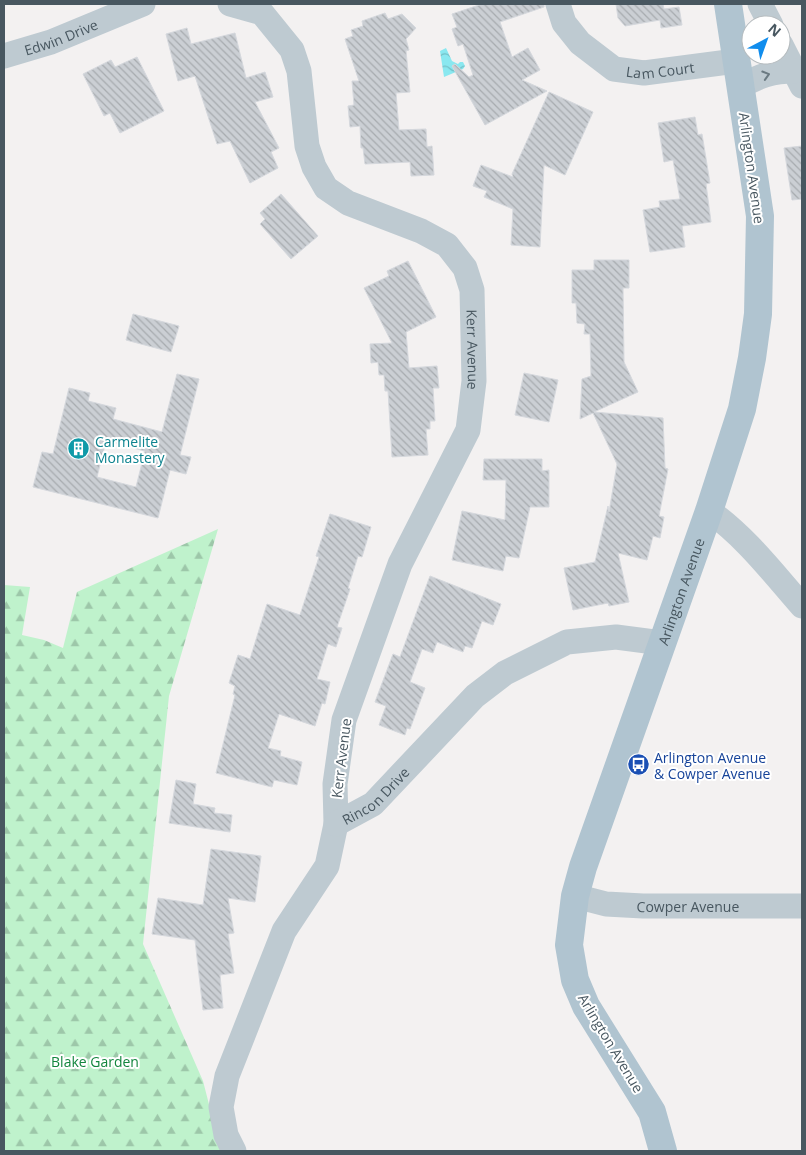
<svg xmlns="http://www.w3.org/2000/svg" width="806" height="1155" viewBox="0 0 806 1155" font-family="'Open Sans',sans-serif">
<style>
.forest{fill:url(#forest-firs)}
.water{fill:url(#water-waves)}
.building{fill:url(#building-back-hatch);stroke:#d5d8dd;fill-rule:evenodd}
.lines{fill:none;stroke-linecap:round;stroke-linejoin:round}
.minor{stroke:#becad1;stroke-width:25}
.major{stroke:#b0c4d0;stroke-width:28}
.oneway{stroke:#6b7a82}
.labels{text-anchor:middle;dominant-baseline:central;stroke-width:4;stroke-linejoin:round;paint-order:stroke}
.street-label{font-size:14px;fill:#485760;stroke:#fff}
.culture-label{font-size:14px;fill:#0d838f;stroke:#fff;text-anchor:start}
.transit-label{font-size:14px;fill:#164399;stroke:#fff;text-anchor:start}
.park-label{font-size:14px;fill:#13863e;stroke:#fff}
</style>
<defs>
<pattern id="forest-firs" width="22" height="20" patternUnits="userSpaceOnUse" patternTransform="scale(1.25)"><rect width="22" height="20" fill="#bff2cc"/><path d="M5 1l3.5 6h-7zM16 11l3.5 6h-7z" fill="#9dc7a9"/></pattern>
<pattern id="water-waves" width="16" height="10" patternUnits="userSpaceOnUse" patternTransform="scale(1.25)"><rect width="16" height="10" fill="#8ae8f0"/><path d="M0 5q4-4 8 0t8 0" fill="none" stroke="#73bfc6"/></pattern>
<pattern id="building-back-hatch" width="6" height="6" patternUnits="userSpaceOnUse" patternTransform="scale(1.25)"><rect width="6" height="6" fill="#cbcfd4"/><path d="M-1 5l2 2M0 0l6 6M5-1l2 2" fill="none" stroke="#a7abaf"/></pattern>
</defs>
<rect width="100%" height="100%" fill="#f3f1f1"/>
<!-- forest -->
<path class="forest" d="M218,529L169,696L143,944L203,1081L221,1151H4V585L30,587L22,635L44,640L63,648L77,592Z"/>
<!-- water -->
<path class="water" d="M446,48L452,61L458,64L460,62H463L465,66L463,69L444,77L440,51Z"/>
<!-- building -->
<path class="building" d="M482,4H544V7L500,22L512,57L528,48L540,70L522,80L547,91L485,125L452,66L455,64L469,77L473,75L463,44L458,46L452,29L457,27L452,14Z
M616,4H663L664,9L679,7L682,25L661,28L660,20L625,26L618,18Z
M385,13L388,19L402,14L416,28L406,39L409,50L406,51L410,92L396,93L399,130L426,129L427,147L432,146L434,175L411,176L410,162L365,164L363,148H361L360,126L350,127L348,106L354,105L352,81H359L345,39L353,36L351,30L363,26L362,21Z
M187,28L191,44L235,33L246,78L265,72L273,97L255,102L279,148L271,152L278,168L250,183L230,141L217,144L195,76L178,81L166,34Z
M137,57L164,111L120,133L110,113L104,116L83,74L111,60L115,67Z
M549,92L593,112L565,175L544,165L540,247L511,245L513,209L484,197L487,191L473,186L481,165L513,177L512,174Z
M695,117L698,135L702,134L710,183L706,184L711,222L682,226L685,247L650,252L643,210L660,207L659,201L680,199L673,160L664,162L658,123Z
M802,146V199L792,200L784,148Z
M281,194L318,236L291,259L260,224L265,219L260,213Z
M594,260H629V288H623L624,362L638,392L594,412L663,418L665,468L668,469L659,516L664,517L660,538L653,536L647,560L618,553L629,602L609,606L608,603L573,610L564,568L595,562L608,506L609,512L617,464L593,413L580,419L582,379L591,376L590,334H584L585,324L577,323L576,303H572V270H594Z
M408,261L436,317L406,332L409,368L437,366L439,388H433L435,421H430V429H426L428,455L392,457L388,391H385L384,375H379L378,362L371,363L370,344L392,343L364,288L389,276L387,271Z
M133,314L179,326L171,352L126,340Z
M524,373L558,380L549,422L515,415Z
M177,374L199,379L180,455L191,457L186,474L170,470L158,518L33,487L42,452L53,454L69,388L90,393L88,401L116,408L113,419L162,432ZM106,441L145,451L136,487L97,477Z
M484,459H542V471L549,470V507H530L519,558L506,556L503,571L452,560L462,511L505,520L506,480H483Z
M330,514L371,527L362,557L358,556L348,588L350,589L337,627L342,628L336,647L328,644L317,679L330,682L325,704L322,703L315,726L279,714L268,748L281,751L280,756L302,762L297,785L274,780L272,787L216,773L235,695L233,694L235,686L229,683L238,655L250,659L267,604L300,615L319,557L316,556Z
M430,576L501,604L493,625L482,621L472,648L465,646L463,652L437,642L433,653L422,649L410,682L425,688L410,729L407,728L405,735L379,725L386,706L375,702L393,654L400,657Z
M176,780L196,784L193,804L215,808L214,813L232,815L230,832L169,823Z
M211,849L261,856L255,902L228,898L234,933L228,934L234,973L220,975L223,1008L203,1010L195,940L152,934L158,898L203,905Z"/>
<g class="lines">
<!-- minor -->
<g class="minor">
<path id="s1" d="M230,4L262,13L292,50L299,71L307,146L314,167L326,188L348,203L421,231L447,245L465,268L472,290L474,381L468,430L400,564L344,720L335,784L336,824L327,866L284,931L227,1076L221,1107L226,1135L234,1151"/>
<path id="s2" d="M558,4L564,23L580,43L614,69L644,73L736,61"/>
<path d="M760,4L771,25"/>
<path d="M781,45L802,86"/>
<path id="s3" d="M4,56L51,42L143,4"/>
<path d="M740,87C758,76 773,71 794,71"/>
<path d="M709,511C745,536 773,573 802,606"/>
<path id="s4" d="M336,824L373,804L475,696L505,673L567,642L616,637L662,643"/>
<path id="s5" d="M575,896L606,904L643,906H802"/>
</g>
<!-- major -->
<path class="major" id="s6" d="M663,1151L652,1112L586,1006L575,980L569,945L575,896L583,867L709,511L742,409L752,358L758,314L760,216L728,4"/>
</g>
<!-- one-way arrows -->
<defs><path id="oneway-chevron" d="M-2-3.5L2.5 0L-2 3.5" fill="none" stroke-width="1.6" stroke-linecap="round" stroke-linejoin="round" transform="scale(1.25)"/></defs>
<use class="oneway" href="#oneway-chevron" transform="translate(766 75) rotate(-17)"/>
<!-- icons -->
<defs>
<symbol id="building-disc" viewBox="-11 -11 22 22"><circle r="9.5" fill="#0f9aa8" stroke="#fff"/><path d="M-4-6H4V6H1V3H-1V6H-4ZM-2.5-4.3h1.7v1.8h-1.7ZM.8-4.3h1.7v1.8H.8ZM-2.5-1h1.7V.8h-1.7ZM.8-1h1.7V.8H.8Z" fill="#fff"/></symbol>
<symbol id="bus-disc" viewBox="-11 -11 22 22"><circle r="9.5" fill="#1a4fb4" stroke="#fff"/><path d="M-5-6H5V4H4V6H2V4H-2V6H-4V4H-5ZM-3.5-4V0h7V-4ZM-3.5 1.2v1.5H-2V1.2ZM2 1.2v1.5H3.5V1.2Z" fill="#fff"/></symbol>
</defs>
<g fill-rule="evenodd">
<use href="#building-disc" x="66" y="436" width="25" height="25"/>
<use href="#bus-disc" x="626" y="752" width="25" height="25"/>
</g>
<g class="labels">
<!-- street labels -->
<g class="street-label">
<text stroke="none"><textPath href="#s3" startOffset="60">Edwin Drive</textPath></text>
<text stroke="none"><textPath href="#s2" startOffset="135">Lam Court</textPath></text>
<text transform="translate(752 168) rotate(82)">Arlington Avenue</text>
<text stroke="none"><textPath href="#s1" startOffset="471">Kerr Avenue</textPath></text>
<text stroke="none"><textPath href="#s6" startOffset="601">Arlington Avenue</textPath></text>
<text transform="translate(341 758) rotate(-83)">Kerr Avenue</text>
<text stroke="none"><textPath href="#s4" startOffset="49">Rincon Drive</textPath></text>
<text stroke="none"><textPath href="#s5" startOffset="114">Cowper Avenue</textPath></text>
<text transform="translate(611 1043) rotate(59)">Arlington Avenue</text>
</g>
<!-- culture labels -->
<g class="culture-label">
<text x="95" y="441">Carmelite<tspan x="95" dy="16">Monastery</tspan></text>
</g>
<!-- transit labels -->
<g class="transit-label">
<text x="654" y="757">Arlington Avenue<tspan x="654" dy="16">&amp; Cowper Avenue</tspan></text>
</g>
<!-- park labels -->
<g class="park-label">
<text x="95" y="1061">Blake Garden</text>
</g>
</g>
<!-- border -->
<rect width="806" height="1155" fill="none" stroke="#485760" stroke-width="10"/>
<!-- north arrow -->
<g transform="translate(766 40) rotate(41)"><circle r="24" fill="#ffffff" stroke="#b6bcbf"/>
<path d="M0-4L9 19L0 12L-9 19Z" fill="#118ded"/>
<text y="-8" font-size="14" font-weight="bold" text-anchor="middle" fill="#485760">N</text>
</g>
</svg>
